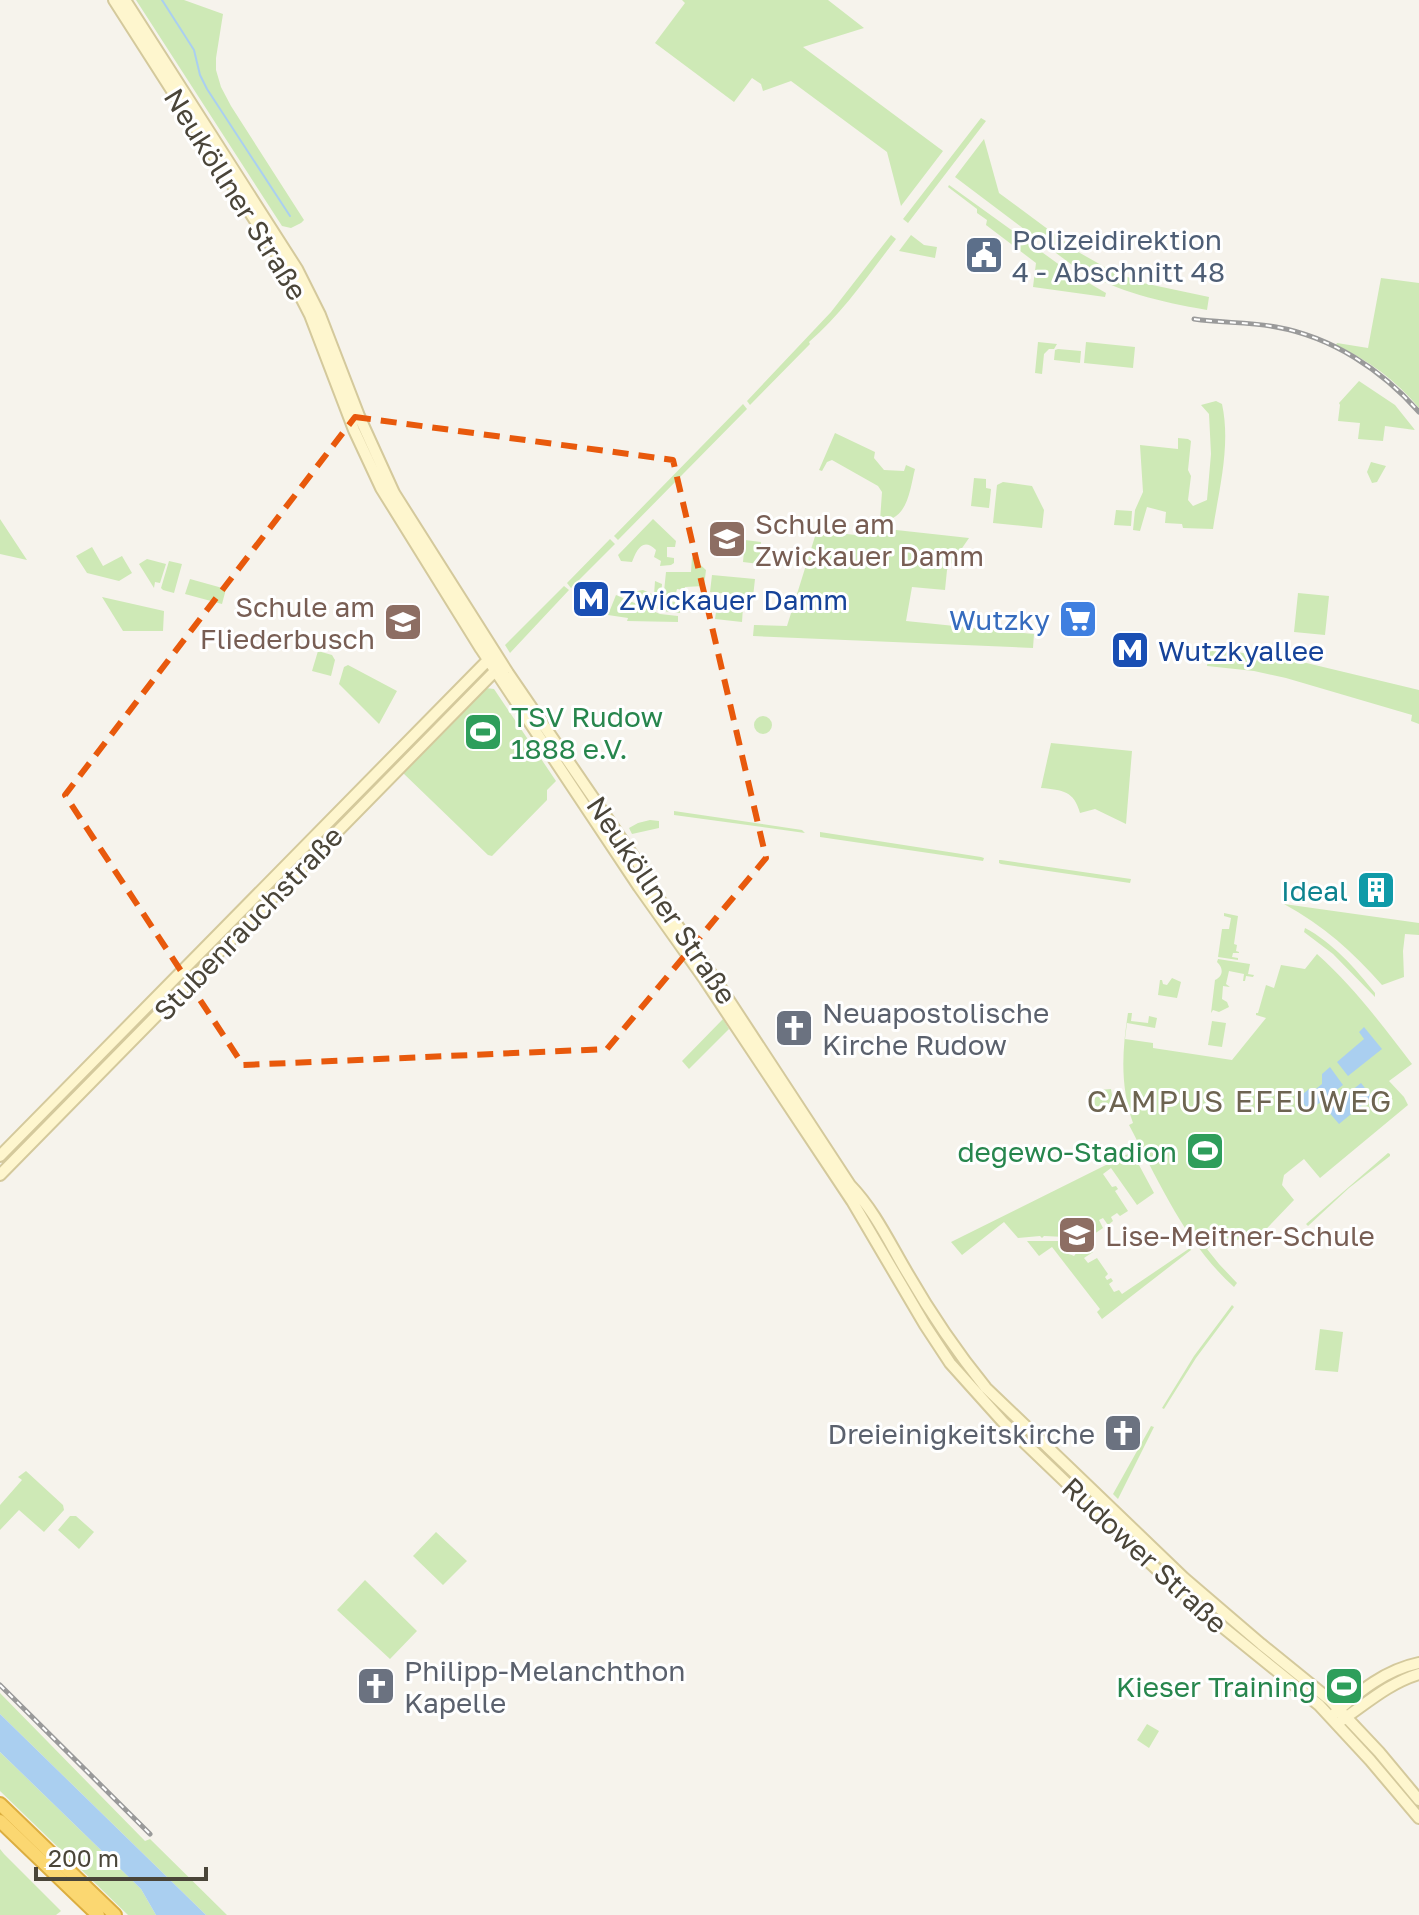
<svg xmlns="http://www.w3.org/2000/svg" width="1419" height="1915" viewBox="0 0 1419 1915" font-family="'Golos Text',sans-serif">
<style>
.green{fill:#cee9b6}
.water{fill:#aacff0}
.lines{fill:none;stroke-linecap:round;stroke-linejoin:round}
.stream{stroke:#aacff0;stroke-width:2}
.secondary-casing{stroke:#d4c99c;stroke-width:14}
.highway-casing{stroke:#dcae40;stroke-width:16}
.secondary{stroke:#fef6ce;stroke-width:10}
.highway{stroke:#fbd771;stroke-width:12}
.rail-casing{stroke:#9a9a9a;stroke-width:5}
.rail{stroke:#fff;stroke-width:2;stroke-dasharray:6;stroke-linecap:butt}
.marked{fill:none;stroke:#e8590c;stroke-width:6;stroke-dasharray:16 10;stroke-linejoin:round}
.labels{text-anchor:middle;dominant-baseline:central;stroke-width:6;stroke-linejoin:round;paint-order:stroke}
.street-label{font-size:28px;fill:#4a4539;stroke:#fff}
.service-label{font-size:28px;fill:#4e5e75;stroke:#fff;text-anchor:start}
.education-label{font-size:28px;fill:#785e54;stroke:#fff;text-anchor:start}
.transit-label{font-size:28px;fill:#164399;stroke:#fff;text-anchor:start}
.shop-label{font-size:28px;fill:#366cbe;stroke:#fff;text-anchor:end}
.leisure-label{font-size:28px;fill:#27864d;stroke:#fff;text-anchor:end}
.culture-label{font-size:28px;fill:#0d838f;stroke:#fff;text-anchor:end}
.worship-label{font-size:28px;fill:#5b616d;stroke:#fff;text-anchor:start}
.neighbourhood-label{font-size:30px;letter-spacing:2px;fill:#6d6451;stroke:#fff}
</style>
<rect width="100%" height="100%" fill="#f6f3ec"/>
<!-- green -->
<path class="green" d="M136,0H184L223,14L216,58V70L221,87L231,106L304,220L301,223L291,228L282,226Z
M682,0H828L864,28L803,47L943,151L901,206L887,152L791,81L763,91L761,84L752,78L734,102L655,43L685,3Z
M981,118L986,121L908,223L903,219Z
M984,139L999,193L1080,253L1110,270L1143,283L1209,297L1207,310C1157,301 1121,293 1076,268L955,177Z
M949,185L1068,271L1106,293L1105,297L1033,287L1036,263L986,225L987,220L977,213V209L948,187Z
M891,235L896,239C869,274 843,313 809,342L810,344L750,405L747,401L831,312Z
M911,235L924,245L937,247L935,258L899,251Z
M1381,278L1419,283V408C1397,381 1368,360 1336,345L1337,343L1368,348Z
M1038,342L1057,344L1054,349H1049L1044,354L1042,374L1035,373Z
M1086,342L1135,347L1133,368L1084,363Z
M1058,349L1081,351L1080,363L1054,360L1055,350Z
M1359,381L1395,405L1415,430L1385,426L1383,441L1358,439L1360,423L1338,421L1340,405L1339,403Z
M1216,401L1222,404C1231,445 1219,489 1213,529L1183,528L1182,524L1165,523L1166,512L1147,507L1140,531L1133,530L1135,510L1143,492L1140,445L1178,449V438L1188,439L1191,441L1188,470L1191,476L1188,500L1193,506L1207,500L1211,454L1209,414L1201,405Z
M743,404L747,409L618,540L614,536Z
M835,433L875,452L874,458L884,470L904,471L906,465L915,469C911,484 909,510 893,518C891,519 882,520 880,521L882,492L878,486L832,460L827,462L822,471L819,470Z
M1371,462L1386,466L1377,482L1372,483L1367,472Z
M974,478L986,479V488L991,489L989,508L971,506Z
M1003,482L1032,486L1044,510L1042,528L993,523L997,485Z
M1116,510L1132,511L1131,526L1114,525Z
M0,519L27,560L0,554Z
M653,519L676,541L675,547H667V557L674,558V563L671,565L660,566L661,561L654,557L656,550C642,536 636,552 632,562L621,561L618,555Z
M817,530C841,533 872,540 896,530L969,538L947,570L945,590L912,587L906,621L1034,634L1033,648L753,636L754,625L787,626Z
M610,539L615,544L571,588L567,583Z
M745,540L761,542L759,564L743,562Z
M92,547L103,566L122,556L132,573L119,581L87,573L76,556Z
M692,557L706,570L704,586L685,587L684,590L677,589L676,593H668L669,601L675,602V607L680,608V613L662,611L666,572H691Z
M147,559L166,564L160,583L155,582L154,588L139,564Z
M169,561L182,564L174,593L163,590L161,588Z
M712,575L755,579L753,597L710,592Z
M190,579L226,589L222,604L185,594Z
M655,581L662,584L660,610L621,594L643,590L654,595Z
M564,586L569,590L510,653L505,645Z
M1298,593L1329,596L1325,635L1294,632Z
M616,595L660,614L678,616V622L627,621L628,618L608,615Z
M102,597L164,611L163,631H123Z
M717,605L743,607L742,622L715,619Z
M1214,649L1294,660L1419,690V724L1411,721L1412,715L1286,678L1254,671L1207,666L1209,652Z
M318,651L332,655L335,660L331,676L312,671Z
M348,665L397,691L379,724L339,684L344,667Z
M480,671L483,677L330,832L327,829Z
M486,688L494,689L556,781L547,790V800L492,856L488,855L403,773Z
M754 725a9 9 0 1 1 18 0a9 9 0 1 1-18 0Z
M1051,743L1132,751L1126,824L1095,809L1080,813C1074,791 1063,790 1041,788Z
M674,811L802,830L805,833L674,815Z
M650,820L659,821V828L632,834L629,828L638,823Z
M820,832L981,857L984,858L983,861L820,837Z
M322,833L327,837L181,984L179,980Z
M999,860H1001L1131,879L1130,883L1001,864L999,863Z
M1284,904L1419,923V935L1405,934L1403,951L1404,977L1382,985C1353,952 1323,925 1284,904Z
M1224,913L1238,916L1234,944L1237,945L1236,951L1239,952V953H1233L1232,957L1238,958V960L1218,957L1222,929H1229L1231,918L1224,916Z
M1305,928C1332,942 1356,969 1375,993V997L1333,954L1304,932Z
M1317,954C1354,987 1382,1025 1412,1064L1389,1081L1404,1097L1408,1105L1320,1178L1304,1159L1284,1175L1282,1185L1294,1200L1249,1247L1244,1239L1236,1240L1222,1237L1207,1249L1219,1264L1237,1283L1234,1287C1186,1244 1159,1182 1129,1125L1133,1123C1120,1086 1122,1051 1128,1013H1132L1131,1021L1148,1023L1149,1016L1157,1018L1155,1028L1127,1023L1125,1039L1153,1043V1048L1232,1060L1266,1018L1256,1015V1013H1258L1266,985L1274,988L1281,965L1305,969Z
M1218,959L1250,964L1248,974L1254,975L1253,977L1246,976L1245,981H1243L1244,974L1229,971L1226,984L1230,987L1223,986L1222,999L1227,1002L1229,1007L1219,1012L1213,1010L1211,1013L1215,980C1223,977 1224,968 1217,962Z
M1172,978L1181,982L1177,998L1158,995L1160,980H1162L1163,984L1167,985Z
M171,988L175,991L93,1076L88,1071Z
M723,1019L729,1029L689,1069L682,1061Z
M1212,1021L1226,1023L1222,1047L1208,1045Z
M86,1074L91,1078L10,1159L7,1155Z
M1111,1089L1112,1095L1110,1103L1094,1112L1088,1091Z
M1132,1152L1154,1193L1137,1205L1111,1168L1103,1174L1112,1187L1116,1186L1118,1189L1115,1191L1128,1211L1120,1216L1117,1213L1111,1217L1113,1221L1108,1225L1103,1218L1099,1220L1103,1228L1088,1238L1044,1236L1042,1238L1040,1236L1018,1238L1004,1222L962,1255L951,1242Z
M1388,1153L1390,1154V1156L1349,1188L1308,1226L1306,1224Z
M1074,1240H1085L1093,1252L1084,1258L1088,1263L1097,1258L1108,1274L1105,1277L1107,1280L1111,1278L1113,1281L1109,1284L1114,1292L1119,1290L1122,1294L1190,1248L1191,1250L1102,1319L1097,1312L1100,1309L1052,1247L1039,1256L1027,1241H1065L1062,1246C1064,1255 1068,1253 1074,1256L1078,1251Z
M902,1273L945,1343L979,1386L978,1388L943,1344L900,1274Z
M1232,1305L1234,1307L1196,1358L1164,1409L1162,1408L1194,1356Z
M1320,1329L1343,1332L1338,1372L1315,1370Z
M990,1399L1063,1468V1470L1058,1469L988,1401Z
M1151,1426L1154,1427L1118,1499L1113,1494Z
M26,1471L63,1505L64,1510L44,1532L19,1510L0,1530V1505L22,1480L18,1477Z
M70,1516H76L94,1532L79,1549L58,1530Z
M436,1532L467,1561L443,1585L413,1556Z
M365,1580L417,1631L390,1659L337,1610Z
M0,1693L145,1841L150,1839L227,1915H206L0,1714Z
M1147,1724L1159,1731L1149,1748L1137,1740Z
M0,1752L141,1889L156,1915H128L0,1791Z
M0,1849L4,1854L61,1911L56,1915H0Z"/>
<!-- water -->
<path class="water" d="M1364,1027L1382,1049L1348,1076L1337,1062L1364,1039L1359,1032Z
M1330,1067L1343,1085L1309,1111L1299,1097L1309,1089L1312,1092L1322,1084V1074Z
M1361,1083L1372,1097L1339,1124L1327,1110Z
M0,1714L206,1915H156L141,1889L0,1752Z"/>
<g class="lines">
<!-- stream -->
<path class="stream" d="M162,0L194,50L200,75L207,89L290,216"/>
<defs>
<path id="secondary" d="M114,0L288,272L310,315L354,430L381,488L481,649L571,785L639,887L705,980L852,1201L925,1325L950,1363L1003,1422L1171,1583L1214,1620L1319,1705L1370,1760L1419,1818
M125,0L297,269L320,315L359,416L394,493L508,673L644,872L652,889L715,979L850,1185C875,1211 890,1244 908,1274C931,1314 957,1352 986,1388L1184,1578L1261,1644L1330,1700L1379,1752L1419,1800
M0,1156L491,657
M0,1175L498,668
M1335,1713C1360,1691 1385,1670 1419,1663
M1342,1720C1367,1703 1389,1683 1419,1674"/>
<path id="highway" d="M0,1804L115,1915
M0,1821L98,1915"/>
</defs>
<!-- secondary casing -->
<use href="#secondary" class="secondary-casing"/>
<!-- highway casing -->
<use href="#highway" class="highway-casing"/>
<!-- secondary -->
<use href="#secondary" class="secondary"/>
<!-- highway -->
<use href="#highway" class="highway"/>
<defs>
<path id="rail" d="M1194,319C1222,323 1249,322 1276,327C1332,337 1382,370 1419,412
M0,1685L150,1834"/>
</defs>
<!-- rail casing -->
<use href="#rail" class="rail-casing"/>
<!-- rail -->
<use href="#rail" class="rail"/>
</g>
<!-- marked area -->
<path class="marked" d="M355,417L673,460L766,858L607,1049L243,1065L65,795Z"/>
<!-- icons -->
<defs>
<symbol id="civic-square" viewBox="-11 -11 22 22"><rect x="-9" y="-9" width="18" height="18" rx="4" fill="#5c6f8a" stroke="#fff"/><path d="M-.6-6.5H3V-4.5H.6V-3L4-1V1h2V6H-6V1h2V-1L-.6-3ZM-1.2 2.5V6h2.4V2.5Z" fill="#fff"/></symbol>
<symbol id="school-square" viewBox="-11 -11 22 22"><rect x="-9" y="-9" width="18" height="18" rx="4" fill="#8d6e63" stroke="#fff"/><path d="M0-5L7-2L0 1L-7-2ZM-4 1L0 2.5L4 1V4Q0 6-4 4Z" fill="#fff"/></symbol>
<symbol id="metro-square" viewBox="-11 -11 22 22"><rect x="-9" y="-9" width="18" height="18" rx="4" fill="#1a4fb4" stroke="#fff"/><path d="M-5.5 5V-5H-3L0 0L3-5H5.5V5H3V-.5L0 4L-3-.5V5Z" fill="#fff"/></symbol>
<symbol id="supermarket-square" viewBox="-11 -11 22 22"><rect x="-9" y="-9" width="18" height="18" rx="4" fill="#3f7fe0" stroke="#fff"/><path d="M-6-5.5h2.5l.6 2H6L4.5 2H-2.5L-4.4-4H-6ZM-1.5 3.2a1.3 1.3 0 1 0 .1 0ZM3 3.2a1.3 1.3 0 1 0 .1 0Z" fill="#fff"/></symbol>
<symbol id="stadium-square" viewBox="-11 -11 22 22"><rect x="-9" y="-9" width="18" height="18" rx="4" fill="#2e9e5b" stroke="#fff"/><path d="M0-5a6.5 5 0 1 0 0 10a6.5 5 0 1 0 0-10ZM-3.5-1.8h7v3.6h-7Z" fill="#fff"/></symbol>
<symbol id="building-square" viewBox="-11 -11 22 22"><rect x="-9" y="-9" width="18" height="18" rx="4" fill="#0f9aa8" stroke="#fff"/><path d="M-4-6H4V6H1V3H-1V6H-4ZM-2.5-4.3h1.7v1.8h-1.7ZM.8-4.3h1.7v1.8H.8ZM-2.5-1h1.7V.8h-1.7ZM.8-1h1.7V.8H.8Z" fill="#fff"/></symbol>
<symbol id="church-square" viewBox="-11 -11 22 22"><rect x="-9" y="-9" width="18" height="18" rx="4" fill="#6b7280" stroke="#fff"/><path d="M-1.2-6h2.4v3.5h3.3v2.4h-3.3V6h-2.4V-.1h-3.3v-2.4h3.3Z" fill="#fff"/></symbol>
</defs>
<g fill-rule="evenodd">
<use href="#civic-square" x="962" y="233" width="44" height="44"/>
<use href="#school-square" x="705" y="517" width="44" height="44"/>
<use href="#metro-square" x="569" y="577" width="44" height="44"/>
<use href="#supermarket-square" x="1056" y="597" width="44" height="44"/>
<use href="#school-square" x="381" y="600" width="44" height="44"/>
<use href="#metro-square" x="1108" y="628" width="44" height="44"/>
<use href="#stadium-square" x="461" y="710" width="44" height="44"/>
<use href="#building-square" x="1354" y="868" width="44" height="44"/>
<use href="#church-square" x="772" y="1006" width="44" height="44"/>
<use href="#stadium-square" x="1183" y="1129" width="44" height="44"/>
<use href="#school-square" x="1055" y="1213" width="44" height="44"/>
<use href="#church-square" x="1101" y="1411" width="44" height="44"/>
<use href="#church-square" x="354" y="1664" width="44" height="44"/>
<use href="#stadium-square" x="1322" y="1664" width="44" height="44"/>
</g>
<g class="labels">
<!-- street labels -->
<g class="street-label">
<text transform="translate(236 194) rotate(58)">Neuköllner Straße</text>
<text transform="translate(662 900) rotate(56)">Neuköllner Straße</text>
<text transform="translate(248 923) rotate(-46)">Stubenrauchstraße</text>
<text transform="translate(1145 1555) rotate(43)">Rudower Straße</text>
</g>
<!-- service labels -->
<g class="service-label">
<text x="1012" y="239">Polizeidirektion<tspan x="1012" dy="32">4 - Abschnitt 48</tspan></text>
</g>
<!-- education labels -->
<g class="education-label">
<text x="755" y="523">Schule am<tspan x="755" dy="32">Zwickauer Damm</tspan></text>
<text x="375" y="606" text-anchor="end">Schule am<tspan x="375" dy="32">Fliederbusch</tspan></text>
<text x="1105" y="1235">Lise-Meitner-Schule</text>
</g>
<!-- transit labels -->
<g class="transit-label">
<text x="619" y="599">Zwickauer Damm</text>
<text x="1158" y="650">Wutzkyallee</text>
</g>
<!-- shop labels -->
<g class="shop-label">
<text x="1050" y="619">Wutzky</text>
</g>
<!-- leisure labels -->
<g class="leisure-label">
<text x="511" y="716" text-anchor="start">TSV Rudow<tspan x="511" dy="32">1888 e.V.</tspan></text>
<text x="1177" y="1151">degewo-Stadion</text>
<text x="1316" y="1686">Kieser Training</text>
</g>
<!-- culture labels -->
<g class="culture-label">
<text x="1348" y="890">Ideal</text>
</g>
<!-- worship labels -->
<g class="worship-label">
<text x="822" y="1012">Neuapostolische<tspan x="822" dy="32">Kirche Rudow</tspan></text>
<text x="1095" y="1433" text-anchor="end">Dreieinigkeitskirche</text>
<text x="404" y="1670">Philipp-Melanchthon<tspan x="404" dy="32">Kapelle</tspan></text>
</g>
<!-- neighbourhood labels -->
<g class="neighbourhood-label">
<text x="1240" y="1101">CAMPUS EFEUWEG</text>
</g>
</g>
<!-- scale -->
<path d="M36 1867v12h170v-12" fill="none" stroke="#4a4539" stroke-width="4"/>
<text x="48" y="1867" font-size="24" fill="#4a4539" stroke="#ffffff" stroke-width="6" paint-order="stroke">200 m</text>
</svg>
